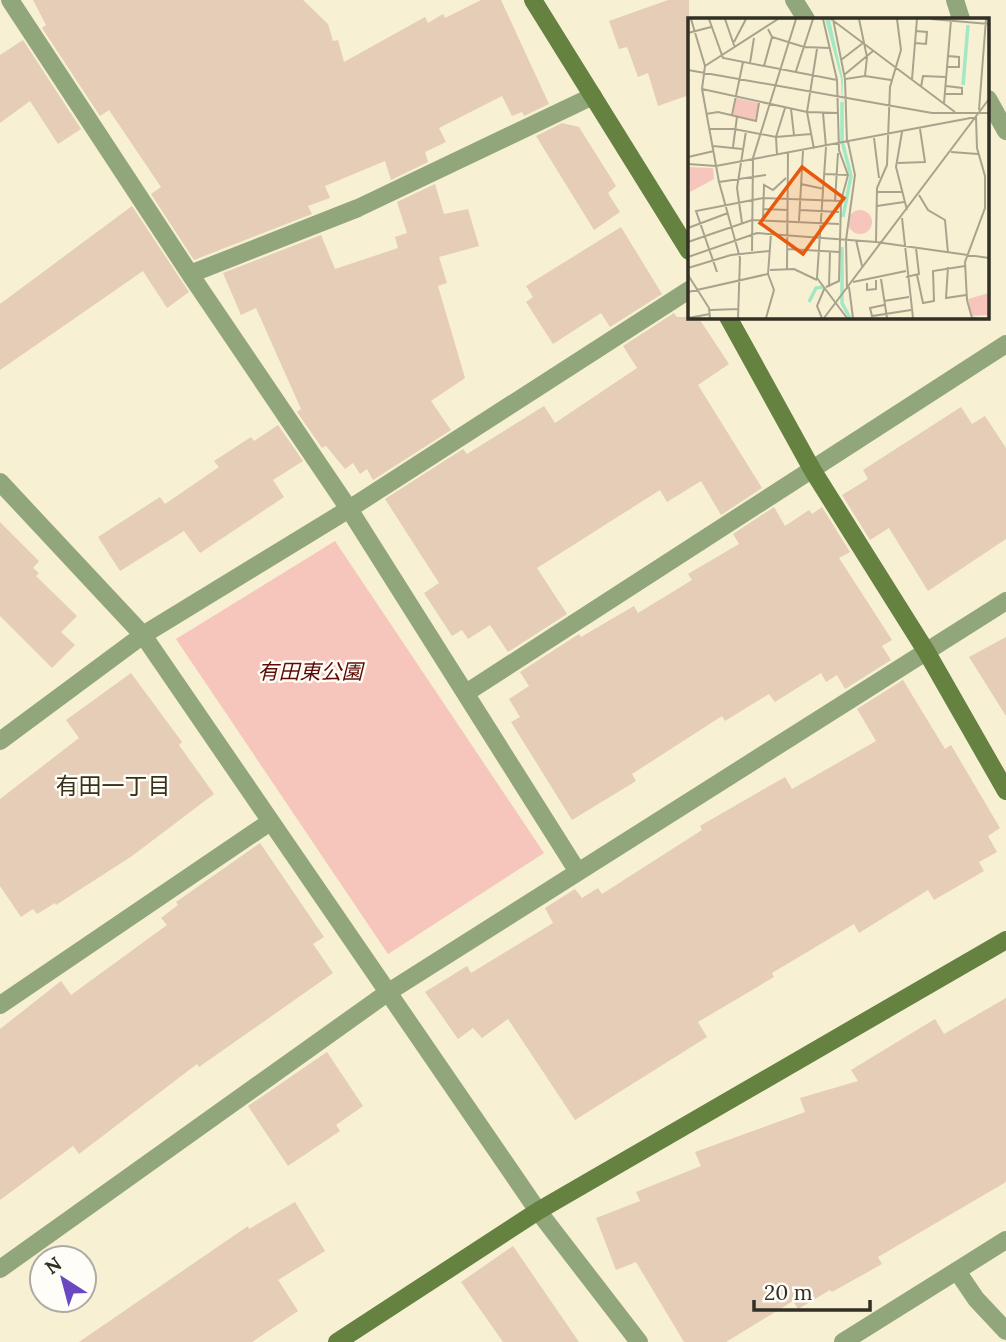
<svg xmlns="http://www.w3.org/2000/svg" width="1006" height="1342" viewBox="0 0 1006 1342" font-family="Lora,'Noto Sans JP',serif">
<style>
.green{fill:#f6c5bc}
.building{fill:#e5cdb8}
.lines{fill:none;stroke-linecap:round;stroke-linejoin:round}
.lane{stroke:#91a67b;stroke-width:18}
.street{stroke:#91a67b;stroke-width:18}
.secondary{stroke:#658240;stroke-width:18}
.labels{text-anchor:middle;dominant-baseline:central;stroke-width:5;stroke-linejoin:round;paint-order:stroke}
.park-label{font-size:21px;font-style:italic;fill:#5d0b04;stroke:#fffdf7}
.neighbourhood-label{font-size:23px;fill:#373119;stroke:#fffdf7}
.inset-river{fill:none;stroke:#a3e8c4;stroke-width:3.5}
.inset-road{fill:none;stroke:#a8a38d;stroke-width:2}
.view{fill:#e8590c;fill-opacity:0.15;stroke:#e8590c;stroke-width:3.5}
.inset-edge{fill:none;stroke:#322f24;stroke-width:3.5}
</style>
<rect width="100%" height="100%" fill="#f7f0d3"/>
<!-- green -->
<path class="green" d="M335,541L544,853L388,954L176,639Z"/>
<!-- building -->
<path class="building" d="M33,0H303L328,24L333,41L338,40L344,62L425,17L428,23L443,14L445,18L481,0H501L549,104L524,116L522,112L512,116L502,96L439,128L446,142L425,152L428,162L391,180L385,161L325,186L330,198L308,206L312,214L194,260L151,194L161,187L109,110L100,116L42,28L46,25Z
M668,0H689V95L658,106L648,73L638,77L627,47L619,49L609,21Z
M23,40L81,129L58,144L30,101L0,123V55Z
M562,123L579,127L616,186L608,193L620,212L594,230L536,136Z
M435,184L444,214L468,209L479,246L439,257L447,283L438,286L465,378L431,401L451,430L373,480L367,469L360,474L353,463L345,469L326,446L322,448L297,412L301,409L256,308L241,315L223,273L321,235L335,269L398,248L395,237L407,233L397,202Z
M132,206L189,292L167,308L143,271L0,370V304Z
M621,227L662,294L610,327L601,313L553,344L526,302L533,297L526,286Z
M674,313L677,317H698L729,364L698,385L762,488L721,515L701,481L667,502L660,490L537,568L567,614L508,652L490,625L468,639L462,630L452,636L424,593L439,583L385,499L463,449L467,454L544,406L555,423L637,368L623,346Z
M961,407L972,424L985,416L1006,448V539L928,591L889,528L870,540L842,495L868,479L863,470Z
M278,425L303,461L273,480L284,497L200,553L184,531L120,571L98,537L160,497L165,504L219,467L214,461L251,437L254,441Z
M774,507L785,526L809,510L812,514L822,507L850,552L839,558L892,640L882,646L891,660L845,689L837,675L826,682L821,673L775,702L769,694L725,721L722,716L632,774L636,781L572,820L511,722L520,717L509,699L529,686L520,672L579,634L581,637L634,606L638,613L692,580L688,574L739,544L733,534Z
M0,522L39,561L33,568L39,573L36,576L77,616L61,632L75,645L52,668L0,616Z
M1006,637V716L969,657Z
M131,673L182,742L179,745L214,794L132,856L56,905L55,903L37,914L33,909L21,917L0,886V799L79,738L66,720Z
M903,680L945,749L951,745L1000,828L988,836L997,852L979,862L984,871L934,900L928,890L859,933L854,924L772,973L774,977L698,1022L707,1037L575,1120L508,1019L482,1038L473,1028L458,1039L425,992L467,966L471,973L553,923L545,908L575,889L582,898L598,888L602,894L702,830L700,826L785,777L792,789L876,741L857,709Z
M260,843L324,937L313,944L333,973L199,1067L197,1064L79,1154L73,1146L0,1200V1029L61,981L71,995L167,925L161,918L178,905L176,902Z
M1006,998V1182L878,1257L882,1264L832,1292L830,1290L798,1309L793,1301L726,1342H684L636,1262L616,1270L596,1218L640,1201L636,1192L701,1166L695,1152L805,1112L800,1098L858,1081L851,1070L935,1019L944,1034Z
M327,1052L363,1106L336,1125L340,1131L288,1166L248,1106Z
M295,1202L325,1251L278,1280L298,1311L252,1342H79L248,1226L249,1229Z
M513,1246L579,1342H503L461,1282Z"/>
<g class="lines">
<!-- lane -->
<path class="lane" d="M957,1271L976,1299L1006,1331"/>
<!-- street -->
<path class="street" d="M10,0L190,274L349,509L578,872
M794,0L806,19
M955,0L961,19
M988,99L1006,131
M190,274L358,208L593,96
M0,482L143,635L538,1211L639,1342
M466,693L1006,344
M0,741L143,635L349,509L689,290
M0,1005L270,822
M0,1269L387,993L1006,601
M843,1342L1006,1240"/>
<!-- secondary -->
<path class="secondary" d="M533,0L689,251
M728,317L813,471L926,651L1006,791
M337,1342L538,1211L1006,940"/>
</g>
<g class="labels">
<!-- park labels -->
<g class="park-label">
<text x="310" y="671">有田東公園</text>
</g>
<!-- neighbourhood labels -->
<g class="neighbourhood-label">
<text x="113" y="785">有田一丁目</text>
</g>
</g>
<!-- overview -->
<g transform="translate(688 18)">
<rect width="301" height="301" fill="#f7f0d3"/>
<path d="M48,80L71,85L67,102L45,97ZM0,149L25,150L26,161L2,174ZM160 204a12 12 0 1 1 24 0a12 12 0 1 1-24 0ZM301,275V297L284,298L280,281Z" fill="#f6c5bc"/>
<path d="M137,1H142L155,62L154,88L153,61Z" fill="#a3e8c4"/>
<path class="inset-river" d="M275,67L280,7M154,84V123L163,158L155,199M154,229V285L162,300M121,284L128,270L135,269"/>
<path class="inset-road" d="M3,1L17,48M21,1L35,40L149,62M37,1L47,30M90,1L17,48L14,71L119,94L150,95M143,1L267,94M145,1L157,61M171,1L179,39L177,58M243,1L301,6M80,11L84,19L116,29L142,30M0,15L23,9M46,24L58,1M227,25L238,26L239,14L228,13M153,42L175,25M62,45L66,20M76,48L84,19M259,49H271V39L260,38M0,52L244,95H301M108,53L125,1M156,57L185,33M224,61L229,1M233,69L235,58L258,59M14,71L31,164L52,240L50,300M257,76H274V70L258,68M256,85L263,2M103,91L106,117M291,92L298,1M135,95L138,129L129,260L159,300M18,96L30,94L68,103L71,85M44,97L55,44M21,111H46L88,119L123,116M214,114L208,149L219,192M186,120L191,160M159,125L157,61L177,58L203,62M25,128L54,131M45,129L49,99M126,131L119,94L129,31M263,134L290,136M89,137L88,119L97,90M0,139L26,133M210,145L237,144L232,111M0,146L28,148L288,99L289,130L297,158V190L277,244L279,282L284,300H289M137,156L160,157M31,164L78,157M113,166L136,171M189,174H215M231,177L240,192L257,202L260,235M147,183L150,135M189,188L216,184M75,191L100,192M112,192L151,194M214,200L225,300M75,202L76,167L85,172L98,160M111,203L115,133M54,205L49,170L58,113M0,210L40,195M158,222L167,157L160,124M158,222L159,271M168,222L174,248M0,224L64,202L151,206M188,224L189,170L199,147L202,69L213,32L209,1M100,231L151,234M64,233L65,140L108,1M0,239L69,215L188,224L301,240M260,249L258,280L278,277M0,250L43,237L82,233M99,251L100,135M82,252L106,251L129,262M29,254L8,193L75,180L153,183L160,157L151,132L149,62L135,1M0,257L21,290L22,300M229,257L235,285L246,283L245,253L277,248M218,259L231,256L228,230M193,261L199,300M165,264L218,253M179,265V272L188,271V262M138,269L151,263L153,183M141,269L142,234M161,269L165,300M0,274L80,256L83,216M196,283L221,279M196,287L182,290L184,298L223,292M22,292L51,291M0,300L22,296M78,300L86,272L80,256M134,300L129,288L137,269M136,300L301,81"/>
<path class="view" d="M114,149L156,180L115,236L72,205Z"/>
<rect width="301" height="301" class="inset-edge"/>
</g>
<!-- north arrow -->
<g transform="translate(63 1279) rotate(324)"><circle r="33" fill="#fffdf7" stroke="#adaba3" stroke-width="2"/>
<path d="M0-5L12 26L0 18L-12 26Z" fill="#6a48c1"/>
<text y="-10" font-size="19" font-weight="bold" text-anchor="middle" fill="#322f24">N</text>
</g>
<!-- scale -->
<path d="M754 1300v10h116v-10" fill="none" stroke="#322f24" stroke-width="3.5"/>
<text x="764" y="1300" font-size="21" fill="#322f24" stroke="#fffdf7" stroke-width="5" paint-order="stroke">20 m</text>
</svg>
